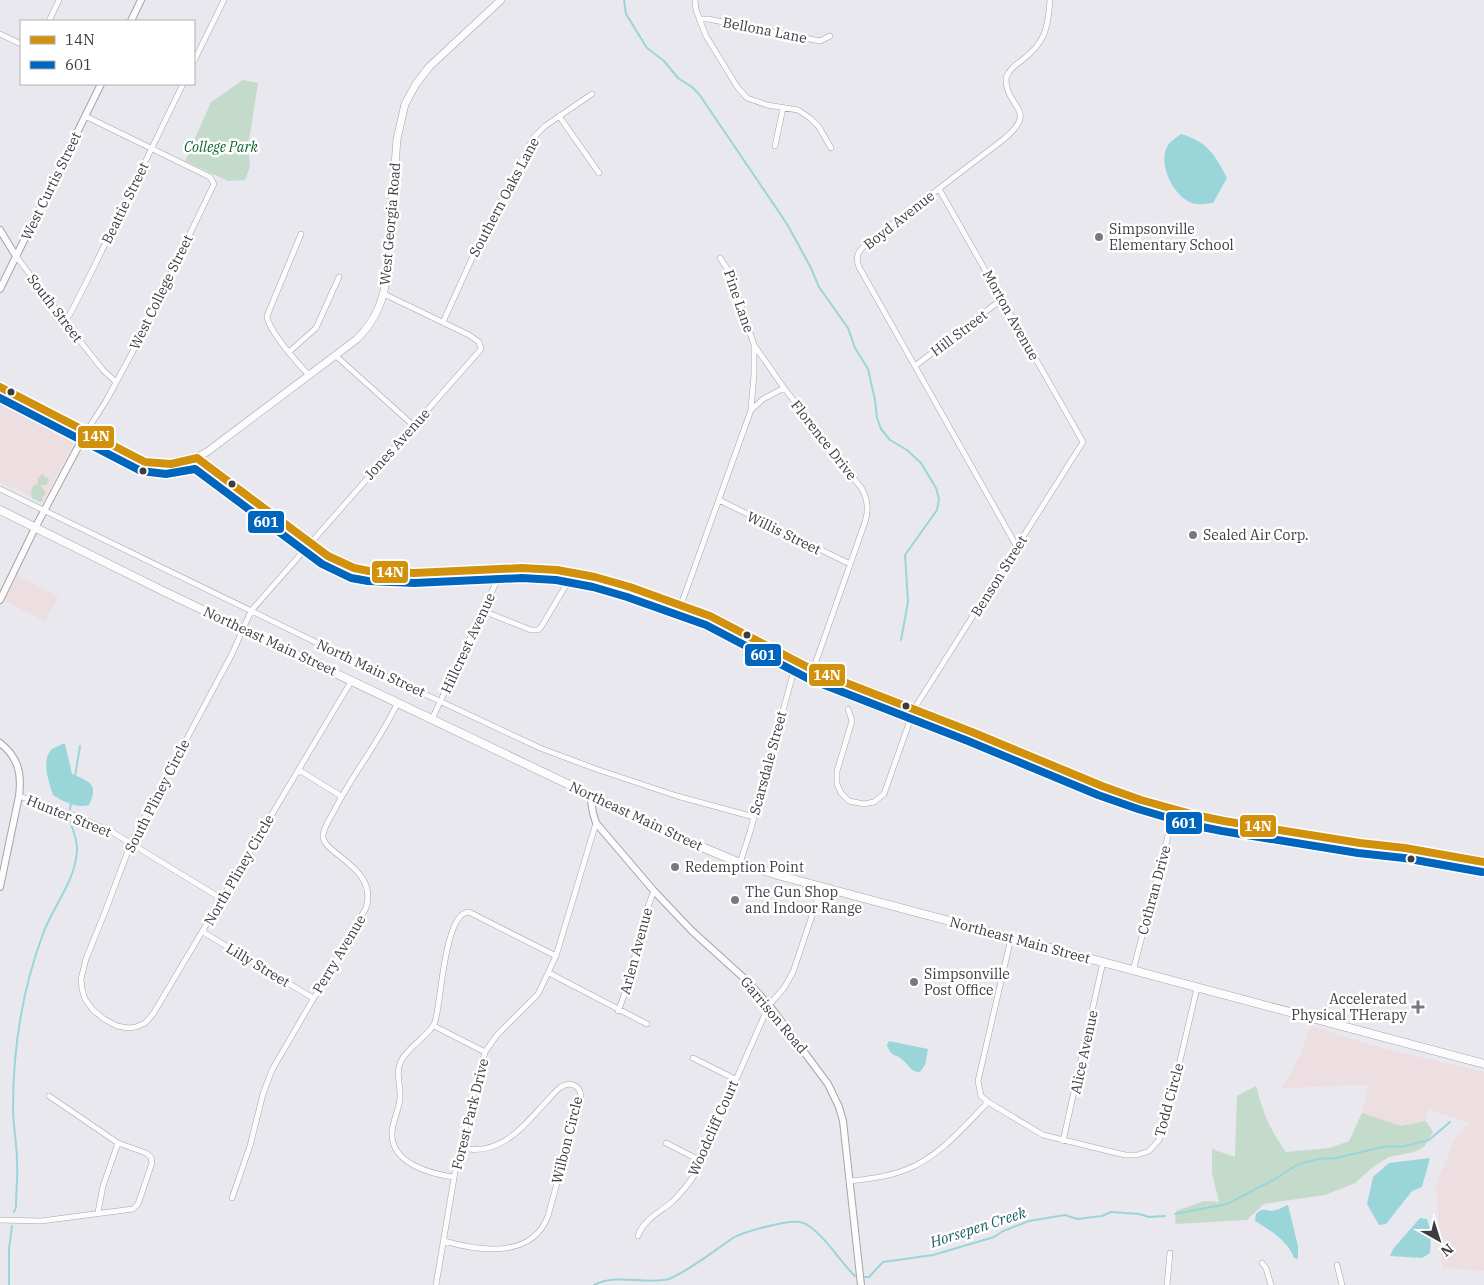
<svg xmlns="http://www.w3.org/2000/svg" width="1484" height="1285" viewBox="0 0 1484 1285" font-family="'IBM Plex Serif',serif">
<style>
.commercial{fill:#eddee2}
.green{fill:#c4dacb}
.water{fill:#9ad5da}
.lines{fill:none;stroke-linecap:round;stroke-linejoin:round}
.stream{stroke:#9ad5da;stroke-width:2}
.minor-casing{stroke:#a5a5a9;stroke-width:6}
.tertiary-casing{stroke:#a5a5a9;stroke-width:8}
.secondary-casing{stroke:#a5a5a9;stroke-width:8}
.primary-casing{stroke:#a5a5a9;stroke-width:9}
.minor{stroke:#fcfcfc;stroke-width:5}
.tertiary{stroke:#fcfcfc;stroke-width:6}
.secondary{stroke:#fcfcfc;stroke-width:7}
.primary{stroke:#fcfcfc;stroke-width:8}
.bus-1-casing{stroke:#fff;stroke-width:11}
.bus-2-casing{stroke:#fff;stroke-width:11}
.bus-1{stroke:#d2910d;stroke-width:8}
.bus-2{stroke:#0065bd;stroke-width:8}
.poi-dot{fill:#79797d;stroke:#fff;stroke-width:2}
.bus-dot{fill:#3d3d40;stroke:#fff;stroke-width:2}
.labels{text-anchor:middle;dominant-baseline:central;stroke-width:5;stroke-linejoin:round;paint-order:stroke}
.street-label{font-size:14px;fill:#3d3d40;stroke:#fff}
.park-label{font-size:14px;font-style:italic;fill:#0f6430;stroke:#fff}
.poi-label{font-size:14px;fill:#3d3d40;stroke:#fff;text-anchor:start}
.water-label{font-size:15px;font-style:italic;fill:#1a6165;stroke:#fff}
.line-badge{stroke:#fff;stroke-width:2}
.badge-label{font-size:14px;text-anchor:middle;font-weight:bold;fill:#fff}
</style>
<rect width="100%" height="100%" fill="#e8e8ee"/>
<!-- commercial -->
<path class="commercial" d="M0,393L78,434L43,502L0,482Z
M17,575L58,597L45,622L4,600Z
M1311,1026L1378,1047L1484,1072V1271L1442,1268L1436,1185L1455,1138L1469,1123L1428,1109L1426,1121L1401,1126L1362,1113L1368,1085L1282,1088L1300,1056Z"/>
<!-- green -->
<path class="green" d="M243,80L258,83L248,147L250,167L245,180L228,181L185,161L211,102Z
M43,474L44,477L48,478L49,481L46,485H40L46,493L42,498L43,501L40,502L32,498L31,492L33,486L38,483V478Z
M1256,1086C1263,1113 1270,1130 1286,1152L1330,1148L1349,1141L1362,1113L1401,1126L1426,1121L1433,1132L1424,1147L1414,1152L1389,1157L1373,1167L1355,1183L1325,1195L1264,1204L1247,1220L1175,1224L1176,1211L1204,1201L1219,1202L1212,1173V1149L1235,1157L1237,1096Z"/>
<!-- water -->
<path class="water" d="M1181,134C1208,142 1215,155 1227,178L1213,203C1208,203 1201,205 1197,204C1176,202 1157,165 1167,147C1169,142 1176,138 1181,134Z
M62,744H65L72,774C90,782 99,784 89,805C78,809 62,801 53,795C49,782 41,762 51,750C53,748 59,746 62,744Z
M889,1041L928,1049L925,1065L920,1072C911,1072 909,1066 904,1061C896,1053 891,1058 887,1045Z
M1430,1158L1422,1187L1412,1191L1386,1224L1379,1225L1367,1204L1373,1177L1389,1163Z
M1288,1205L1298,1246V1259L1294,1258C1288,1241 1270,1230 1255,1221L1256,1214C1262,1208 1264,1210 1271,1211C1276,1211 1283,1207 1288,1205Z
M1420,1218L1427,1219L1431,1233L1430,1253L1422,1258L1390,1256L1393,1249Z"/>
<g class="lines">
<!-- stream -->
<path class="stream" d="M624,0L626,14L647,48L664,61L678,78L692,87L699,94L787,224L810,266L819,287L848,328L855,348L868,369L875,400L877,418L881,429L890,440L907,450L921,463L936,488L939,499L937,510L905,555L908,602L901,640
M75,776L80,746
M70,809L71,803
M14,1212L16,1207C16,1192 18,1176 17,1161C17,1144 13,1126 13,1108C13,1049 22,990 43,934C53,906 75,882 77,851C78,841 72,827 69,818
M1175,1214L1227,1204L1275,1179L1295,1166L1306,1162L1319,1159L1336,1158L1387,1146L1401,1147L1429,1140L1450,1122
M864,1277H869L883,1262L933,1255L994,1237L1003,1231L1029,1221L1065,1215L1077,1219L1102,1216L1111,1212L1139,1214L1149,1217L1165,1216
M9,1285V1249L12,1226
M594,1285C617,1273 645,1285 669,1279C692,1269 712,1252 733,1238C742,1232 787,1220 799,1222C802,1222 806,1224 809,1226C828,1239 839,1261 855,1276"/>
<defs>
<path id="minor" d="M695,0L696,10L706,36L738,88L747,98L767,105L798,110L810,118L819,127L831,148
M699,19H708L820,41L830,36
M49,21L59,0
M0,34L21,44
M194,61L224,0
M85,116L210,177L214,184L132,353L106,401L86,432
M559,116L599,173
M775,146L783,108
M301,234L267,316C268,330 298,364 309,375
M16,256L76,336L103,370L116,382
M720,258L730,273L754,345L784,388L862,489C868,500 869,510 865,522L813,670
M65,321L70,314L89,277L183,84
M443,322L474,254L534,137L545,126L592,94
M289,352L316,328L339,277
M336,356L414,426
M915,366L1002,299
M751,409L754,374V346
M0,489L369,668L540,748L596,769L677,796L754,817
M719,500L850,564
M1017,547L859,267C855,257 858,252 865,245L1004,139C1040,109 1005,108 1006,78C1009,70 1014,66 1021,61C1045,43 1048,29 1050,0
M681,605L751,410L763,399L784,388
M483,611L531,630H538L541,627L574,572
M352,680L153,1014L145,1023L136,1027L128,1028L117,1026L104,1019L93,1010L85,999L82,989L81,979L86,959L105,912L131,843L232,654L251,611L481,349L479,342L469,335L384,294
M848,709L852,721L837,771V784L841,793L849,801L864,804L874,802L884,794L914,709L1083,442L939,189
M432,719L503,568
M299,770L341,796
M19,796L81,818L112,832L222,899
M740,863L750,832L796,663
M203,932L313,998
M1011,938L978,1081L981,1096L988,1102L1043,1135L1125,1155H1137L1149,1151L1159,1140L1164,1129L1197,988
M1133,971L1175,809
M549,973L647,1024
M618,1011C635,973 637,929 654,891
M434,1026L485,1052
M693,1058L735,1079
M1063,1141L1103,962
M666,1143L701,1161
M454,1177C430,1174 390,1163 392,1132C393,1120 399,1110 400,1098C401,1085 395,1073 401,1061C407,1048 430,1034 434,1024C436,1021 436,1016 437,1013C441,995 446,911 469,912L556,956
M849,1181C868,1179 887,1177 905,1170C938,1158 964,1127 988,1102
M232,1198L250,1146L263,1094L272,1070L366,908C379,867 321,854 323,835C324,827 330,818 334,811C353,773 380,741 398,702
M98,1212L103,1186L118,1143
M0,1220L41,1221L133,1209L138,1204L152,1163L151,1157L146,1153L118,1143L49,1096
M638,1236C643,1220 660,1212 672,1202C680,1194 687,1186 693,1177L769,1005L784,988L793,972L822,886
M444,1241C479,1251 532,1259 548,1216L581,1096C580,1086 571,1081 561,1087C555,1091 550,1098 545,1103C520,1130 500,1156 461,1148
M1262,1263L1266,1268L1271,1285
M1337,1265L1342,1285
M436,1285L456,1166L485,1052L497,1035L538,994L556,956L596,823
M1167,1285L1170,1253"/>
<path id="tertiary" d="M131,21L141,0
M0,230L16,256
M0,289L101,84
M197,458L328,556L354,568L369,571L414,573L522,568L557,570L595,577L630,587L710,616L813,670L972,732L1102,786L1141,800L1195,815L1224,821L1360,843L1405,848L1484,862
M0,600L35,528L86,432
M0,743C18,757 22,773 19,796L0,887
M590,794L593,813L596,823L654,891L692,931L745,979L769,1005L828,1084L839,1107L843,1121L861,1285"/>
<path id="secondary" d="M0,387L138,459C162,470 185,465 207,452L357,339C376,320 384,300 387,273L397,139L405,104L416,84L429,67L501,0"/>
<path id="primary" d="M0,510L163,591L685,840L740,863L781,876L1484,1064"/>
</defs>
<!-- minor casing -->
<use href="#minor" class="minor-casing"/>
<!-- tertiary casing -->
<use href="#tertiary" class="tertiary-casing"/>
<!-- secondary casing -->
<use href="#secondary" class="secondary-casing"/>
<!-- primary casing -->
<use href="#primary" class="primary-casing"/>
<!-- minor -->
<use href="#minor" class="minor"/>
<!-- tertiary -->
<use href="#tertiary" class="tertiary"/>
<!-- secondary -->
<use href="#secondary" class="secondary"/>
<!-- primary -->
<use href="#primary" class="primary"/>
<defs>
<path id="bus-1" d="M0,387L145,462L171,464L197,458
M197,458L328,556L354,568L369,571L414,573L522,568L557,570L595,577L630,587L710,616L813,670L972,732L1102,786L1141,800L1195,815L1224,821L1360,843L1405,848L1484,862"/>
<path id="bus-2" d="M0,398L141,471L166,474L195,469L322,564L351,578L368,581L414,583L522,578L556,580L593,587L627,597L706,625L809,679L968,741L1098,795L1138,809L1192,825L1222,831L1358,853L1404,858L1482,872"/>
</defs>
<!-- bus-1 casing -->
<use href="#bus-1" class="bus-1-casing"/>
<!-- bus-2 casing -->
<use href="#bus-2" class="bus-2-casing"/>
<!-- bus-1 -->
<use href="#bus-1" class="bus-1"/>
<!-- bus-2 -->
<use href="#bus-2" class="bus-2"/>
</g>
<!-- markers -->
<g class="poi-dot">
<circle cx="1099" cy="237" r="5"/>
<circle cx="1193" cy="535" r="5"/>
<circle cx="675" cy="867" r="5"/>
<circle cx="735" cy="900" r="5"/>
<circle cx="914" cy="982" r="5"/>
<path d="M1415.5 999.5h5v5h5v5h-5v5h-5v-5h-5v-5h5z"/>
</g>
<g class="bus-dot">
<circle cx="11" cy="392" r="4.5"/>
<circle cx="143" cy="471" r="4.5"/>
<circle cx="232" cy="484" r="4.5"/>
<circle cx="747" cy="635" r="4.5"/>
<circle cx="906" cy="706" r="4.5"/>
<circle cx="1411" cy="859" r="4.5"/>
</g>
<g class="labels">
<!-- street labels -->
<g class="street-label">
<text transform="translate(765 30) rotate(11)">Bellona Lane</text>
<text transform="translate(51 186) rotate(-64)">West Curtis Street</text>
<text transform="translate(504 197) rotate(-62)">Southern Oaks Lane</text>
<text transform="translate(125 203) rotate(-64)">Beattie Street</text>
<text transform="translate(899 220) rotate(-38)">Boyd Avenue</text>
<text transform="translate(390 224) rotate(-85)">West Georgia Road</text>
<text transform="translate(161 292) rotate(-64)">West College Street</text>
<text transform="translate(739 301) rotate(71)">Pine Lane</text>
<text transform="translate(55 308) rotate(53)">South Street</text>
<text transform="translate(1011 315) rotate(61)">Morton Avenue</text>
<text transform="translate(959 333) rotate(-37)">Hill Street</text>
<text transform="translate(824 440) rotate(52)">Florence Drive</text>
<text transform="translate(397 444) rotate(-48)">Jones Avenue</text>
<text transform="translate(784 533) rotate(26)">Willis Street</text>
<text transform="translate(999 576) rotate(-58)">Benson Street</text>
<text transform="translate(270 641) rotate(25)">Northeast Main Street</text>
<text transform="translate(468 643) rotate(-65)">Hillcrest Avenue</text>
<text transform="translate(371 668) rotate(25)">North Main Street</text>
<text transform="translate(768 763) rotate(-75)">Scarsdale Street</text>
<text transform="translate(157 796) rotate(-63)">South Pliney Circle</text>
<text transform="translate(69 816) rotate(22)">Hunter Street</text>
<text transform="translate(636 816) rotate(25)">Northeast Main Street</text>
<text transform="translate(239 870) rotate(-60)">North Pliney Circle</text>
<text transform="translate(1154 890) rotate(-75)">Cothran Drive</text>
<text transform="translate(1020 940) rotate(15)">Northeast Main Street</text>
<text transform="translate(636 951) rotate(-75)">Arlen Avenue</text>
<text transform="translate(339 954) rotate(-59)">Perry Avenue</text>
<text transform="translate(258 965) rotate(31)">Lilly Street</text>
<text transform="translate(774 1015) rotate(50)">Garrison Road</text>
<text transform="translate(1084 1052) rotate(-78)">Alice Avenue</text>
<text transform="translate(1169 1100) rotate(-75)">Todd Circle</text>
<text transform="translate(470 1114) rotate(-76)">Forest Park Drive</text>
<text transform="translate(713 1128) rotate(-66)">Woodcliff Court</text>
<text transform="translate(567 1140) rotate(-76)">Wilbon Circle</text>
</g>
<!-- park labels -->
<g class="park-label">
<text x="221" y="147">College Park</text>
</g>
<!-- poi labels -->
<g class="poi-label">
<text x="1109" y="229">Simpsonville<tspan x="1109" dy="16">Elementary School</tspan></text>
<text x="1203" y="535">Sealed Air Corp.</text>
<text x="685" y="867">Redemption Point</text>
<text x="745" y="892">The Gun Shop<tspan x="745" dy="16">and Indoor Range</tspan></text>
<text x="924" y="974">Simpsonville<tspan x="924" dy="16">Post Office</tspan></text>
<text x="1407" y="999" text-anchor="end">Accelerated<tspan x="1407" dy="16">Physical THerapy</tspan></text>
</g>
<!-- water labels -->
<g class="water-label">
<text transform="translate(978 1227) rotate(-18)">Horsepen Creek</text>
</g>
</g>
<g class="line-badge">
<rect x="77" y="425" width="38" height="24" rx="5" fill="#d2910d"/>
<rect x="247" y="510" width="38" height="24" rx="5" fill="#0065bd"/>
<rect x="371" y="560" width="38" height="24" rx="5" fill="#d2910d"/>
<rect x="744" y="643" width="38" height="24" rx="5" fill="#0065bd"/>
<rect x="808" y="663" width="38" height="24" rx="5" fill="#d2910d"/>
<rect x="1165" y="811" width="38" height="24" rx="5" fill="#0065bd"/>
<rect x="1239" y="814" width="38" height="24" rx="5" fill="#d2910d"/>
</g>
<g class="badge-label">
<text x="96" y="441">14N</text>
<text x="266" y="527">601</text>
<text x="390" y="577">14N</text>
<text x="763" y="660">601</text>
<text x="827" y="680">14N</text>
<text x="1184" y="828">601</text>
<text x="1258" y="831">14N</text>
</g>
<!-- legend -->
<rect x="20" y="20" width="175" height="65" fill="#ffffff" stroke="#b1b1b3"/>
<rect x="30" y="36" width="25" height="8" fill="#d2910d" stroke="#b1b1b3"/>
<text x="65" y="45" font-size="15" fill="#3d3d40">14N</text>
<rect x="30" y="61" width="25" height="8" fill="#0065bd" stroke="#b1b1b3"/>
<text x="65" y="70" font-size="15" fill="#3d3d40">601</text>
<!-- north arrow -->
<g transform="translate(1439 1240) rotate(141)" stroke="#ffffff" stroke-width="4" paint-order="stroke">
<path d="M0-4L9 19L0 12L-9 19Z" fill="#3d3d40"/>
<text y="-8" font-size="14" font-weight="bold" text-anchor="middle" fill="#3d3d40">N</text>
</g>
</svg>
